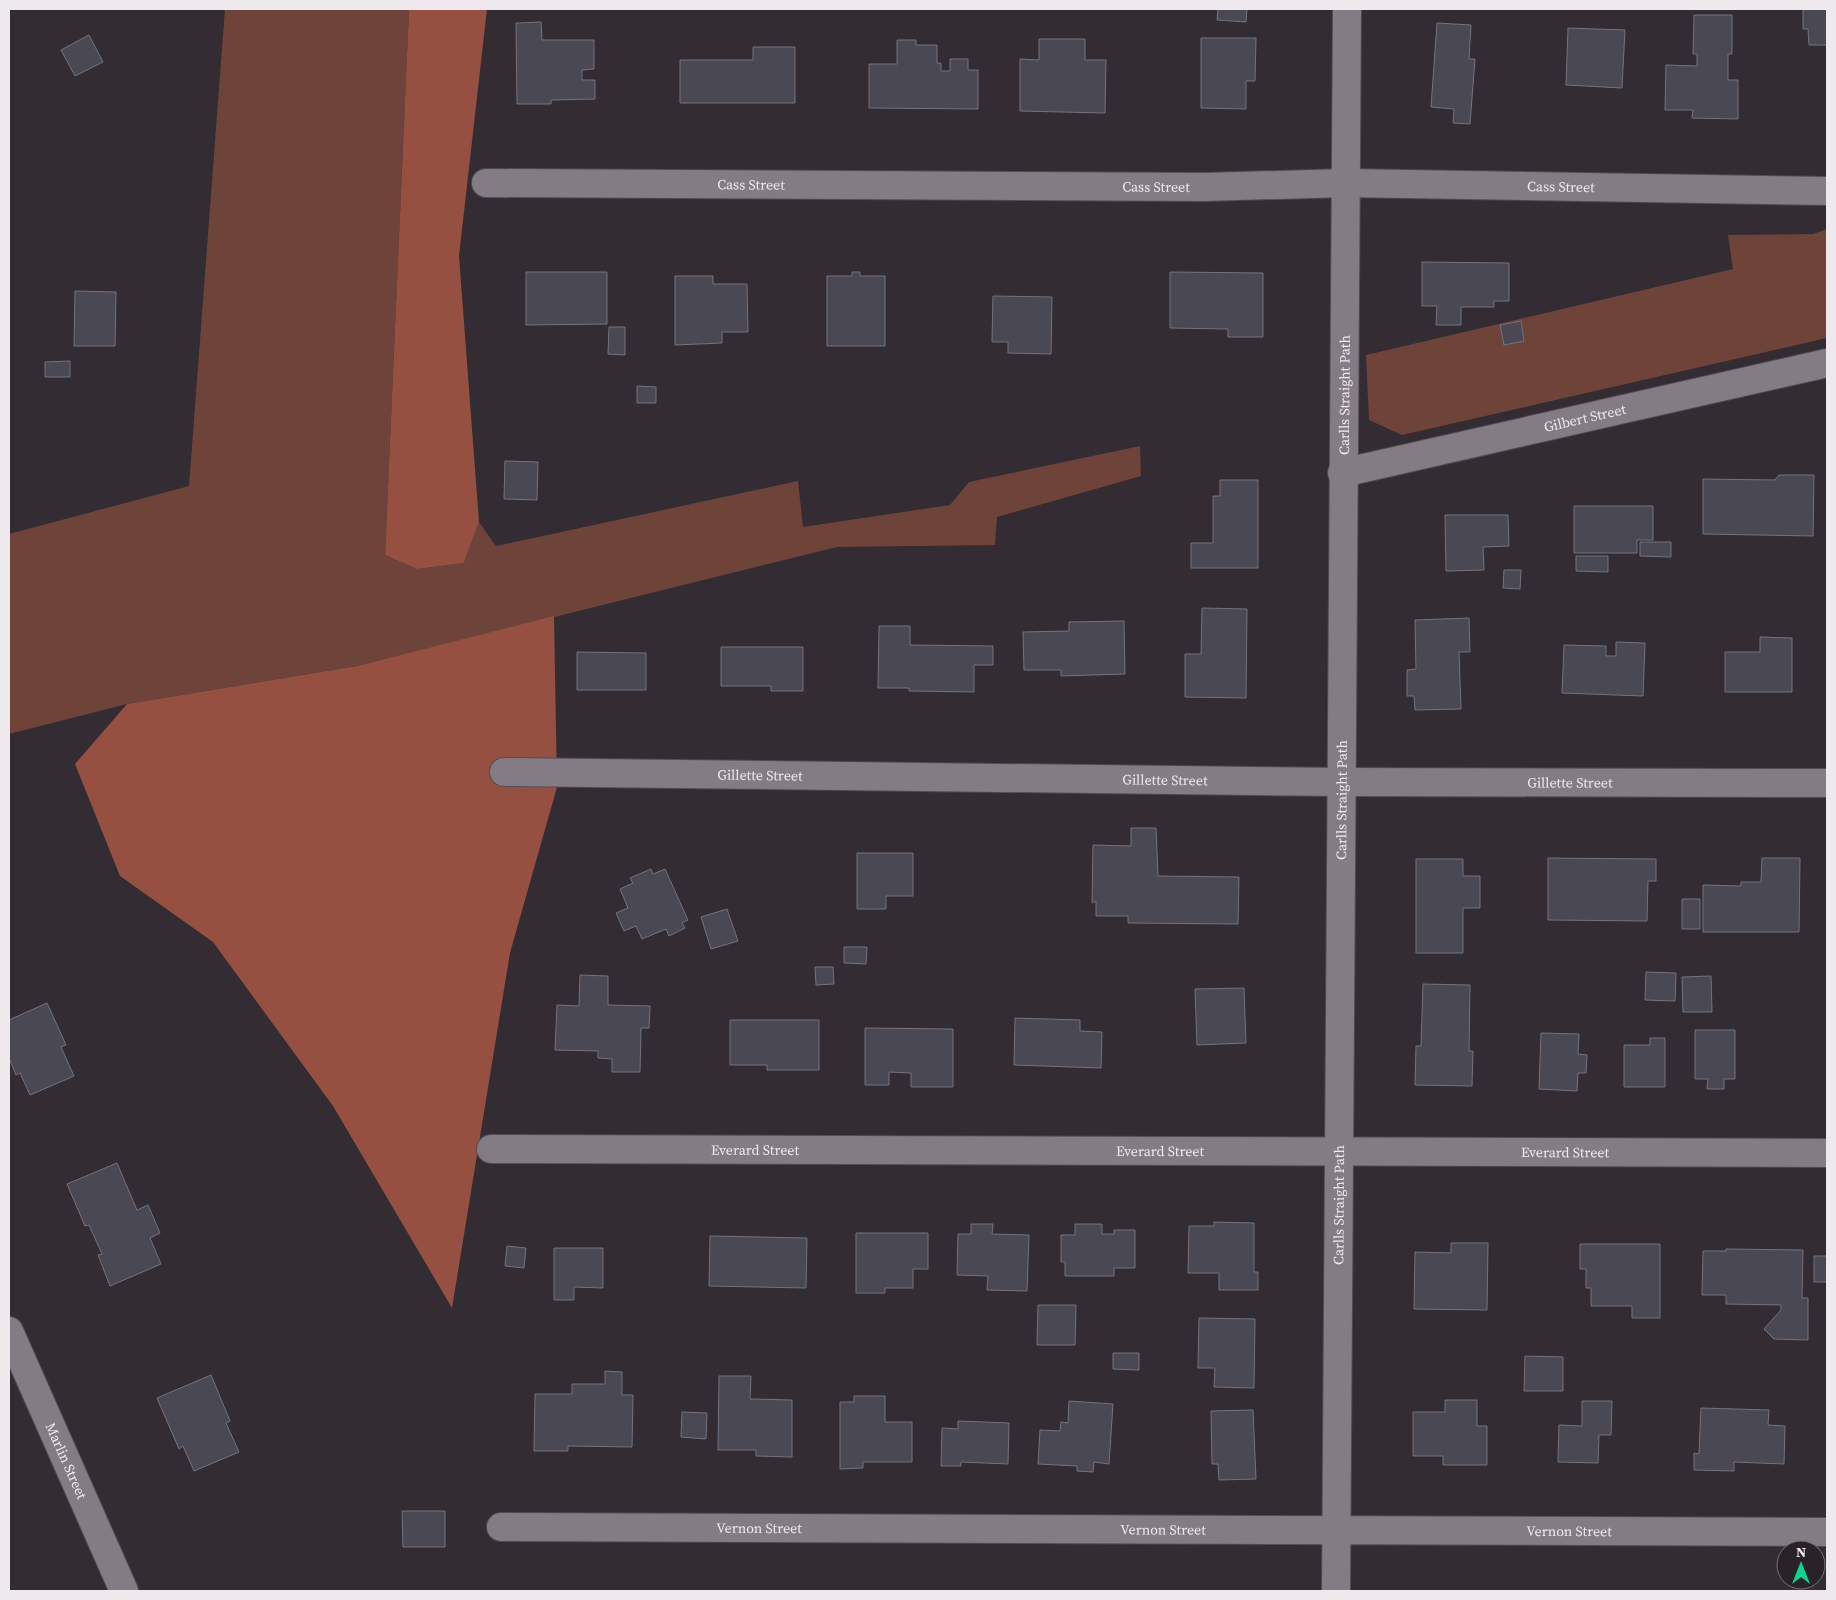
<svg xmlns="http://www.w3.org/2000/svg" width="1836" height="1600" viewBox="0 0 1836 1600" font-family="'Source Serif 4',serif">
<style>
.green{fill:#6e433a}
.forest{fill:#955042}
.building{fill:#4a4852;stroke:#74737e}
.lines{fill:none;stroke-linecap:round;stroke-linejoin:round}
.minor-casing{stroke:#524b52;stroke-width:30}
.tertiary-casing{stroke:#524b52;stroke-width:30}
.minor{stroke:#847c84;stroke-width:28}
.tertiary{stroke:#847c84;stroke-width:28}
.labels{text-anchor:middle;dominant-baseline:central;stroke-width:4;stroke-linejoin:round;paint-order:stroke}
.street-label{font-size:14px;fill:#ede9ed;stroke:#292229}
</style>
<rect width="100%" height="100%" fill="#332c33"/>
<!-- green -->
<path class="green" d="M225,9H409L385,555L417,569L464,563L479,522L496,546L798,481L803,527L950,505L969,482L1140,446L1141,476L997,517L995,545L837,547L357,666L127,704L9,734V534L189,486Z
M1827,229V338L1402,435L1369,420L1366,355L1733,269L1728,235L1813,234Z"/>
<!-- forest -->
<path class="forest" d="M409,9H487L459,256L479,522L464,563L417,569L385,555Z
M554,616L557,787L510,953L452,1308L333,1106L213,942L120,876L75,764L127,704L357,666Z"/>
<!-- building -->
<path class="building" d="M1218,9H1247L1246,22L1217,20Z
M1803,9H1827V45H1809L1808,29H1803Z
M1694,15H1732V54H1728V80H1738V119L1692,118L1693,110H1665L1666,65L1697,66V54H1693Z
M541,22L542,40H594V69L582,70V80H595V99L551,100V104H517L516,23Z
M1437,23L1471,25L1469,59H1475L1470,124L1453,123L1454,109L1431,107Z
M1568,28L1625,30L1622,88L1566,85Z
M89,35L103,62L75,76L61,50Z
M1201,38H1256L1255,81H1246V109L1201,108Z
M1039,39H1085V60H1106L1105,113L1020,111V59L1039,60Z
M897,40H916V45H937V63H941V71H950V59H968V70H978V109L869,108V64H897Z
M753,47H795V103H680V60H753Z
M1422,262L1509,263V301H1494V307H1461V325H1436L1437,306H1422Z
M526,272H607V324L526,325Z
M852,272H860V276H885V346H827V276H852Z
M1170,272L1263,273V337H1228V329L1170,328Z
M675,276H713V284H747L748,332H722V343L675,345Z
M75,291L116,292L115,346H74Z
M993,296L1052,297L1051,354L1008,353V342H992Z
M1521,321L1524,341L1504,345L1500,325Z
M609,327H625V355L608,354Z
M70,361V377H45V362Z
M637,386L656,387V403H637Z
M505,461L538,462L537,500L504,499Z
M1779,475H1814L1813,536L1703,534V479L1775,480Z
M1220,480H1258V568H1191V543H1213V496H1220Z
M1574,506H1653V540H1637V553H1574Z
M1445,515H1508L1509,546L1483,547L1484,570L1446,571Z
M1640,542H1671V557L1640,556Z
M1576,556H1608V572L1576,571Z
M1504,570H1521L1520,589L1503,588Z
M1202,608L1247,609L1246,698L1185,697V654H1201Z
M1469,618L1470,652H1459L1461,709L1415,710L1414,696H1407V670L1416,669L1415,620Z
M1124,621L1125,674L1061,676V670H1024L1023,632L1069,631V622Z
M879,626H910V645L993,646V665H974V692L909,691V688H878Z
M1760,637L1792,638V692H1725V652H1760Z
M1616,642L1645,643L1643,696L1562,693L1564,645L1606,646V656H1616Z
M721,647H803V691H771V686H721Z
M577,652L646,653V690H577Z
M1131,828H1156L1158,876L1239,877L1238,924L1128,923V916H1096V901L1092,903L1093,845L1131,846Z
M857,853H913V896H886V909H857Z
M1548,858L1656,859V881H1648L1647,921L1548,920Z
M1762,858H1800L1799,932H1703V885L1741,886V882H1761Z
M1416,859H1463V876H1480V908H1463V953H1416Z
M651,869L653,874L665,869L688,920L682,923L685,928L669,936L666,929L642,939L636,926L624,931L616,913L628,908L620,889L633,883L630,878Z
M1682,899H1700V929H1682Z
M727,909L738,941L711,949L701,917Z
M844,947H867L866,964L844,963Z
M815,967H833L834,984L816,985Z
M1646,972L1676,973L1675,1001L1645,1000Z
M580,975L608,976V1005L650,1006L649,1028H641L640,1072H612V1059L598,1058V1051L555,1050L557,1005L579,1006Z
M1711,976L1712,1012H1683L1682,977Z
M1423,984L1470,985L1469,1051H1473L1472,1086L1415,1085L1416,1046H1421Z
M1244,988L1246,1043L1197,1045L1195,989Z
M47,1003L66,1045L61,1047L74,1076L30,1095L20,1073L16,1075L9,1058V1020Z
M1015,1018L1080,1020V1031L1102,1032L1101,1068L1014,1065Z
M730,1020H819V1070H767V1065H730Z
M865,1028L953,1029V1087H911V1073L889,1072V1085H865Z
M1695,1030H1735V1079H1724V1089H1707L1708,1079H1695Z
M1541,1033L1579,1034L1578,1054L1587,1055L1586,1073H1578L1577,1091L1539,1089Z
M1650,1038H1665V1087H1624V1045H1650Z
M117,1163L137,1210L148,1205L160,1233L150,1238L161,1264L110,1286L98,1255L102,1254L89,1225L85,1226L67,1184Z
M1214,1222L1254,1223V1272H1258V1290H1219V1273H1188L1189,1226H1214Z
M971,1224H993L992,1234L1029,1235L1027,1291L987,1290L988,1276L957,1275L958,1234H971Z
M1075,1224H1102V1234H1114V1230H1135V1268H1114V1276H1065V1262H1061V1235H1075Z
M856,1233H928V1269H913V1288H885V1293H856Z
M710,1236L807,1238L806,1288L709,1286Z
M1451,1243H1488L1487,1310L1414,1309L1415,1252L1451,1253Z
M1580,1244H1660V1318H1632V1306H1591V1288H1586V1269H1580Z
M507,1246L526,1248L524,1268L505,1266Z
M554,1248H603V1288L574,1287V1300H554Z
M1726,1249L1803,1250L1802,1298H1808V1340L1774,1339L1764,1329L1781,1310V1305L1726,1304V1295H1702L1703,1251H1726Z
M1814,1256H1827V1282H1814Z
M1038,1305H1076L1075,1345H1037Z
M1199,1318L1255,1319L1254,1388L1214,1387L1215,1368H1198Z
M1113,1353H1139V1370L1113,1369Z
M1525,1356L1563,1357V1391H1524Z
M605,1371L622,1372V1395H633L632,1447L568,1446V1451H534L535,1394H572V1384H605Z
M211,1375L230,1421L226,1423L239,1452L194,1471L183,1446L179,1449L157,1398Z
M719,1376H751L750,1399L792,1400V1457L756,1456V1450H718Z
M854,1396H885V1422H912V1462H863V1468L840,1469V1402H854Z
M1445,1400H1477V1426H1487V1465H1443V1456H1413V1412H1445Z
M1069,1401L1113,1404L1109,1464L1094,1462L1093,1472L1077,1471V1466L1038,1464L1040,1430L1060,1431L1061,1422L1068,1423Z
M1582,1401H1612L1611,1435H1599L1598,1463L1558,1462L1559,1425L1582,1426Z
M1701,1408L1769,1410L1768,1425L1785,1426L1784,1464L1734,1462V1471L1694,1470V1453L1699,1454Z
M1253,1410L1256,1479L1219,1480L1218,1464H1212L1211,1411Z
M682,1412L707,1413L706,1439L681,1437Z
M958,1421L1009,1423L1008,1464L961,1462V1466H941L942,1428L958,1429Z
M402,1511H445V1547H403Z"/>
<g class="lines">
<defs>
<g id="minor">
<path id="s1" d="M486,183L1204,187L1346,183L1827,191"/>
<path id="s2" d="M1342,473L1827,363"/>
<path id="s3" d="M504,772L1342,782L1827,783"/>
<path id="s4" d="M491,1149L1827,1153"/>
<path id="s5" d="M9,1331L124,1591"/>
<path id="s6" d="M501,1527L1827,1532"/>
</g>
<g id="tertiary">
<path id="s7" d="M1336,1591L1347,9"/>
</g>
</defs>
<!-- minor casing -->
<use href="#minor" class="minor-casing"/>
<!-- tertiary casing -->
<use href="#tertiary" class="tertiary-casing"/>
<!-- minor -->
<use href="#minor" class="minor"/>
<!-- tertiary -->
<use href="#tertiary" class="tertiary"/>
</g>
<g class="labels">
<!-- street labels -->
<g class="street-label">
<text stroke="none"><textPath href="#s1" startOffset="265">Cass Street</textPath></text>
<text stroke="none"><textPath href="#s1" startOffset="670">Cass Street</textPath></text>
<text stroke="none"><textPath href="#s1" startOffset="1075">Cass Street</textPath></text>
<text stroke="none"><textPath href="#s7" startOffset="1196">Carlls Straight Path</textPath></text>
<text stroke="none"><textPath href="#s2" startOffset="249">Gilbert Street</textPath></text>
<text stroke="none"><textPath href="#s3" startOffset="256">Gillette Street</textPath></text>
<text stroke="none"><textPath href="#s3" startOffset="661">Gillette Street</textPath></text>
<text stroke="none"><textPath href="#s3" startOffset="1066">Gillette Street</textPath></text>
<text stroke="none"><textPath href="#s7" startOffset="791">Carlls Straight Path</textPath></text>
<text stroke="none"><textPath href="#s4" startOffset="264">Everard Street</textPath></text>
<text stroke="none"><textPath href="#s4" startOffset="669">Everard Street</textPath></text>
<text stroke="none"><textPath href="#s4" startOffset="1074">Everard Street</textPath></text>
<text stroke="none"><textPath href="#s7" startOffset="386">Carlls Straight Path</textPath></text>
<text stroke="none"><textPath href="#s5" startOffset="142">Marlin Street</textPath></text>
<text stroke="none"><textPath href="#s6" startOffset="258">Vernon Street</textPath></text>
<text stroke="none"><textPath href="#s6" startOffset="662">Vernon Street</textPath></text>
<text stroke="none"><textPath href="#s6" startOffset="1068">Vernon Street</textPath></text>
</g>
</g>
<!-- border -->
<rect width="1836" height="1600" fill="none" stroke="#ede9ed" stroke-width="20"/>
<!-- north arrow -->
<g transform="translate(1801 1565)"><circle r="24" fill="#292229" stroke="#777277"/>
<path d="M0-4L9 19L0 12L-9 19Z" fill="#06d98b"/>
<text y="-8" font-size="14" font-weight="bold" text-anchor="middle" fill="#ede9ed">N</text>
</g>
</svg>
